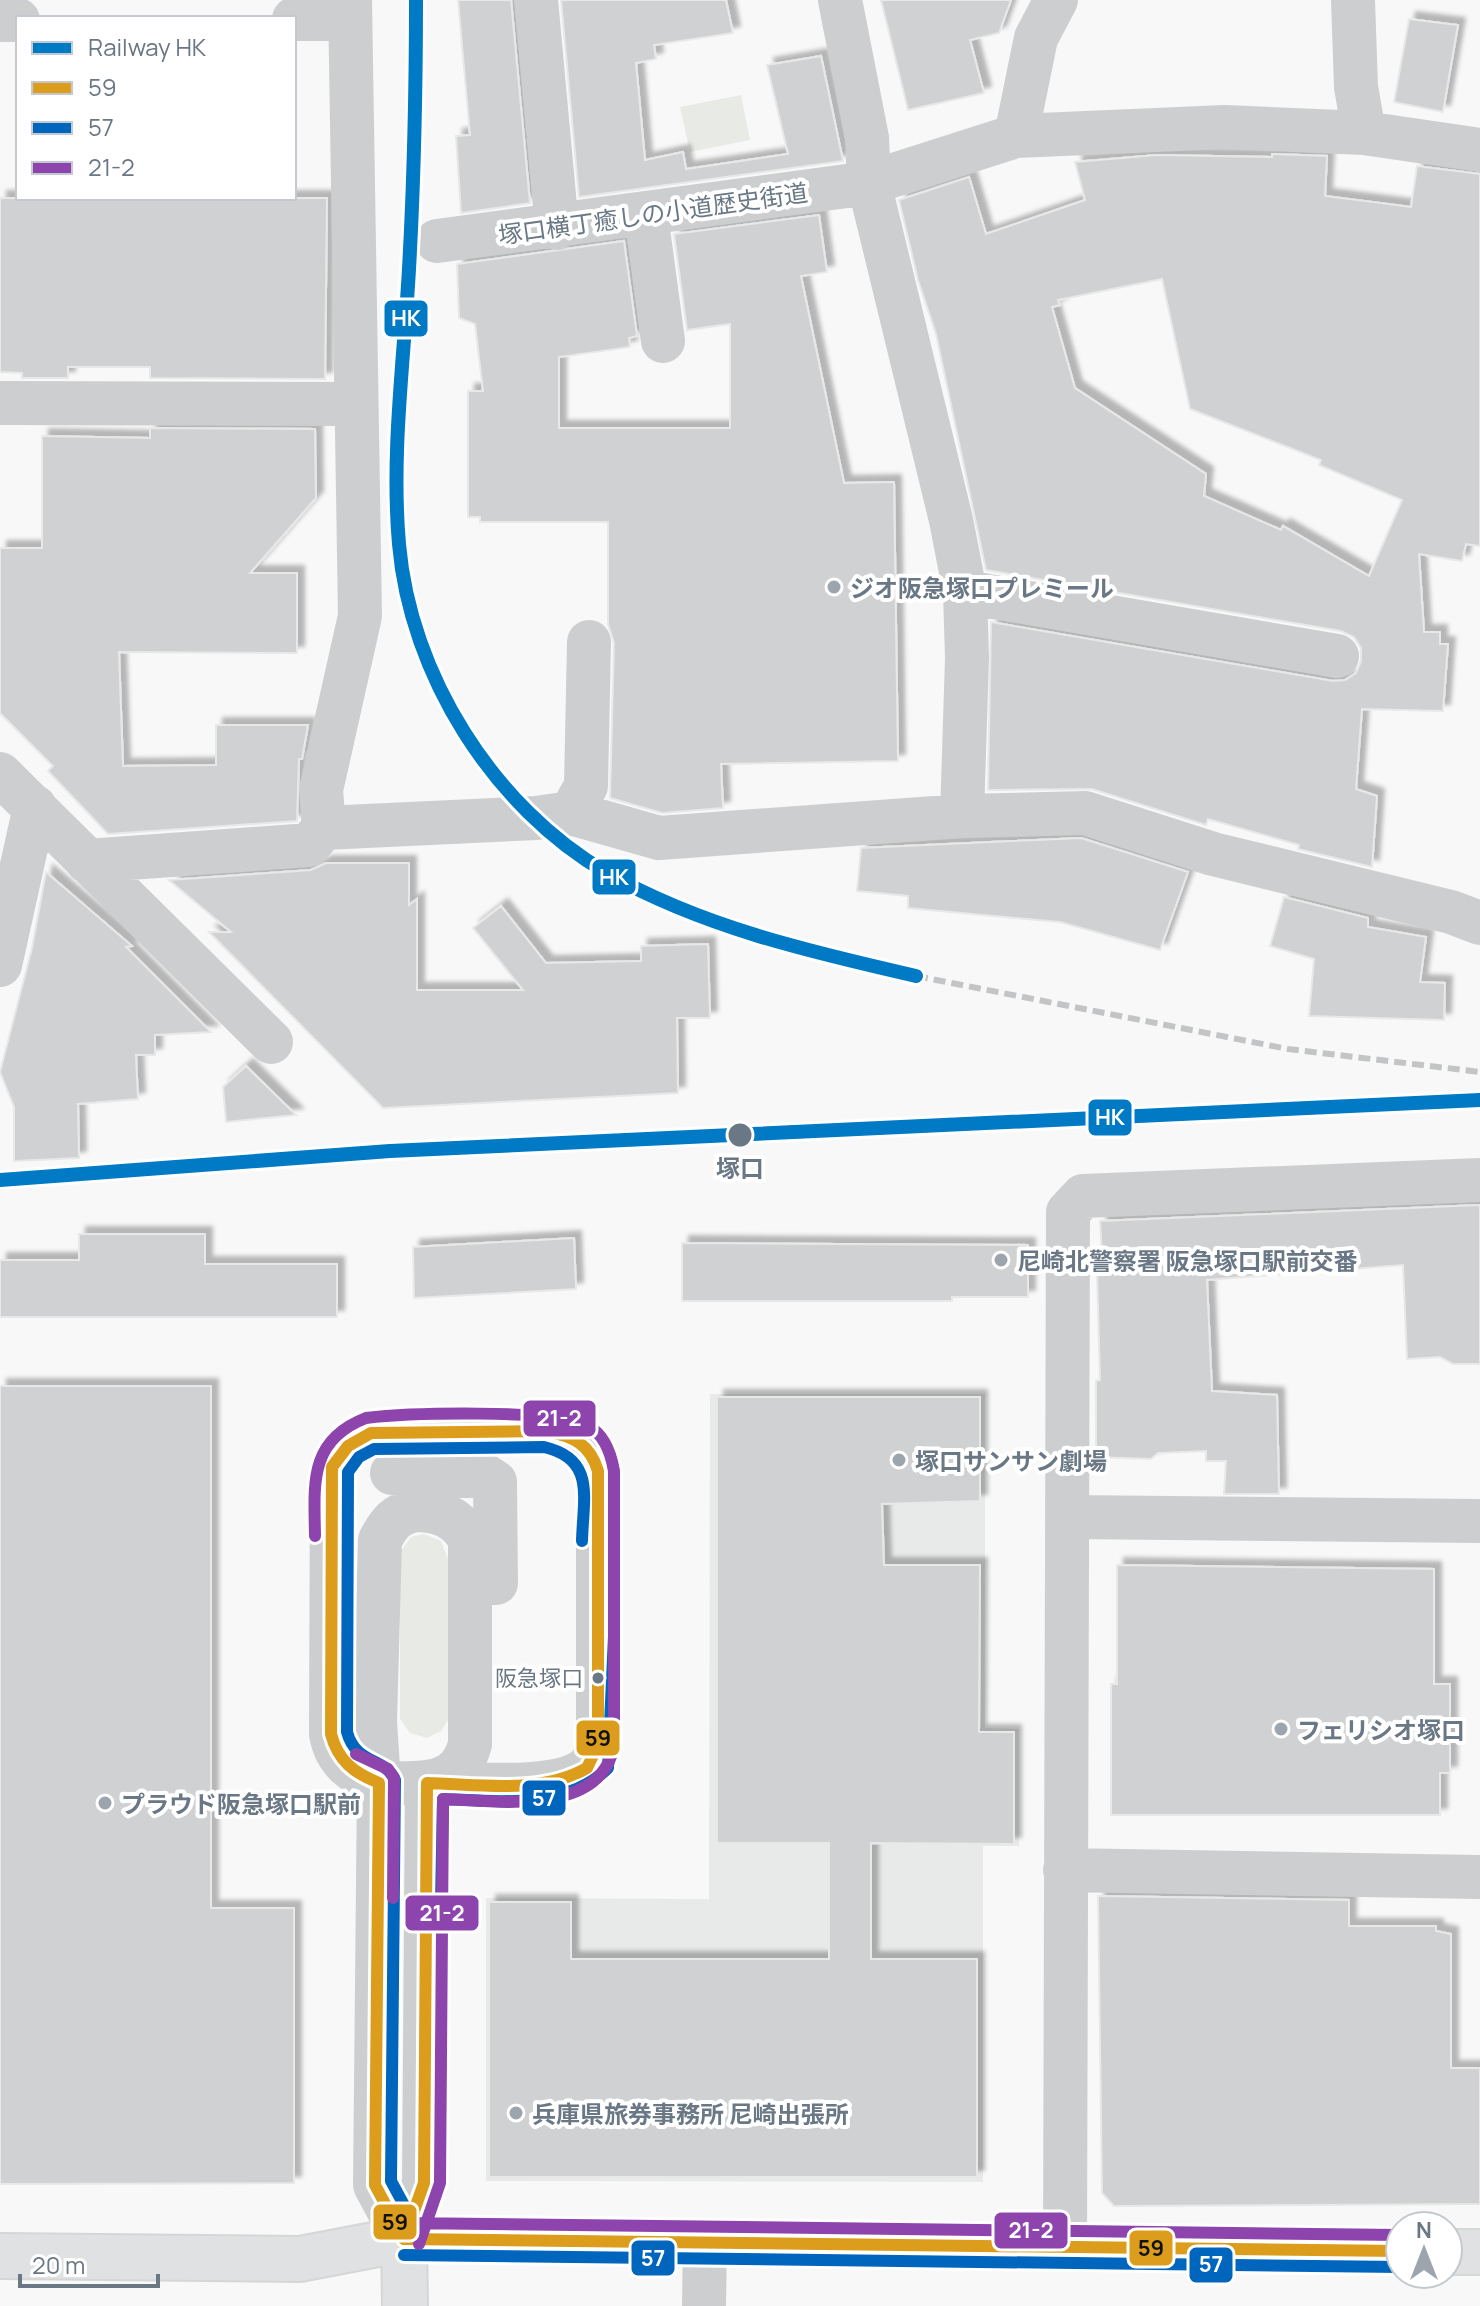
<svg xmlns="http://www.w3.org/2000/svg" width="1480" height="2306" viewBox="0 0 1480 2306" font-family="Manrope,'Noto Sans JP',sans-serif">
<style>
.built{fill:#e8eaea}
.green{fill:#e8eae6}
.building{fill:#cfd1d2;stroke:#e8e8e8;stroke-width:2;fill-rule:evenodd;filter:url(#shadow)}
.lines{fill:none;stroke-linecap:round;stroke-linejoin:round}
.secondary-casing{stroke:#d5d6d6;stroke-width:48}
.street{stroke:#cdcecf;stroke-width:44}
.secondary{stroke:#e0e1e2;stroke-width:44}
.rail{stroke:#c3c4c5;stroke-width:6;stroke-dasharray:12 6;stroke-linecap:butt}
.bus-1-casing{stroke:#fff;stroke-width:18}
.bus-2-casing{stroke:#fff;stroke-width:18}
.bus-3-casing{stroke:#fff;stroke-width:18}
.bus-1{stroke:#db9d1b;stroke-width:12}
.bus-2{stroke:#0065bd;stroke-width:12}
.bus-3{stroke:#8e44ad;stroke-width:12}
.rail-1-casing{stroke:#fff;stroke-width:20}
.rail-1{stroke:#007ac4;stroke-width:14}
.poi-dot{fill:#9ca4ad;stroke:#fff;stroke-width:3}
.stop-dot{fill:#6a7785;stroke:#fff;stroke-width:3}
.labels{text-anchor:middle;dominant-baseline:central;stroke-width:8;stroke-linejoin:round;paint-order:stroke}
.bus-label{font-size:22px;fill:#6a7785;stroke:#fff;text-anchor:end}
.street-label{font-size:24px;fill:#6a7785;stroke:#fff}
.poi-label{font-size:24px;font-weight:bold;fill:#6a7785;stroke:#fff;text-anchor:start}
.stop-label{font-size:24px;font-weight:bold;fill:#6a7785;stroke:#fff}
.line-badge{stroke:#fff;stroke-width:3}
.badge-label{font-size:22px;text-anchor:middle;font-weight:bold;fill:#fff}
.pale-badge-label{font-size:22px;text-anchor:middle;font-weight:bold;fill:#111}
</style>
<defs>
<filter id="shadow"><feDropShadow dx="7" dy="-7" stdDeviation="2" flood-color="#0004"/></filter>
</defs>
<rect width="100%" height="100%" fill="#f8f8f8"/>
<!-- built -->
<path class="built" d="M710,1394H985V1728L1019,1729V1846H983V2182L486,2181V1898L709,1899Z"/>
<!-- green -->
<path class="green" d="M741,95L750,140L690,152L680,107Z
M424,1534L441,1541L448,1559V1720L441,1731L427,1738L410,1733L400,1719V1552L411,1537Z"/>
<!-- building -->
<path class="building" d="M458,0H511L530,203L461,213L456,136L470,135Z
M561,0H726L733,33L654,45L656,59L636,63L645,160L683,152L686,169L788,154L767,65L821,56L843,161L579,197Z
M881,0H1011L999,33L970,40L984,93L908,110Z
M1409,19L1458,25L1443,112L1394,102Z
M1272,154L1327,156L1325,196L1411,207L1417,166L1480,174V546L1466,544L1462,561L1419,554L1424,632H1440V644H1448L1443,711L1362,709L1356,789L1377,796L1372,867L1298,849L1299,845L1208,819L1206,825L1092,789L988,790L991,622L1333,681L1345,680L1356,673L1361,661V648L1354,637L1341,631L986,570L936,334L918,280L899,200L969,177L986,234L1085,200L1075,162L1157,155L1272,157ZM1162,279L1190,409L1321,460L1319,465L1402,500L1369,576L1283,526L1281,530L1204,496L1206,474L1075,388L1052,307L1060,305L1058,300Z
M0,198H327L325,379L150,378V367H68V378H22V373L0,372Z
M819,215L827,272L801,276L844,483L894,482L898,761L721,764L723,808L662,813L610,798L614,643L608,624V522H480V517H468V391H483L475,324L459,318L457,264L624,241L637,336L629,338L630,347L559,357V428H730V324L687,330L674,234Z
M150,428L315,429L316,498L250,573H297V653L119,652L123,766L216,765V725H308L302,759H299L297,821L108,834L48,771L53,766L0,713V548H42V436L150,438Z
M1081,838L1188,872L1160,950L1060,922L908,908V896L857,891L861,848Z
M326,863H409V905L417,899V990H523L473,928L501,906L546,963L641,961V946L708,944L710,1018H677L678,1093L383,1108L209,932H231L169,880L311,870Z
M46,872L132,946L126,947L211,1032L155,1035V1055H136L138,1099L78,1104L79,1158L14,1161V1107L0,1072L32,948Z
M1284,897L1368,918V927L1426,937L1420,982L1445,983L1444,1020L1309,1016L1314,959L1270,946Z
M246,1066L296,1115L226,1122L223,1087Z
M1480,1205V1364H1453L1440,1357L1407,1359L1403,1265L1207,1280L1212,1391L1277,1395L1279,1494H1224L1226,1461H1206V1451L1158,1453L1151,1459L1096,1457V1381L1100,1380L1097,1272H1103L1100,1221Z
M79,1234H205V1264H337V1317H0V1260H79Z
M574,1238L576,1289L414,1298L413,1247Z
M682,1243L1028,1245V1297H952V1301H682Z
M0,1386H211V1908H294V2183L0,2184Z
M717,1397H980V1501L882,1504L884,1565H980L979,1732H1014V1844L871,1843V1959H977V2177H489V1902H571V1959H829V1843H717Z
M1117,1565L1434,1569V1684H1450V1773H1440V1815H1111V1684H1117Z
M1098,1896L1349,1900V1926H1436V1931L1451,1934V2068H1480V2204L1114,2206L1102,2193Z"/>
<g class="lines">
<defs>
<path id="secondary" d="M404,2239L405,2306
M1448,2252H1480
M0,2256L300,2259L404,2239L1400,2251"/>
</defs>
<!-- secondary casing -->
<use href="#secondary" class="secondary-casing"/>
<!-- street -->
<path class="street" d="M536,0L557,228
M840,0L867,138L869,183L951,520L965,592L967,658L962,816
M1353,0L1356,87L1364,133
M294,19H350
M0,20H18
M1016,136L1036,38L1056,0
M646,215L663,341
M437,241L869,183L1016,136L1225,127L1364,133L1480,150
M0,403L355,404
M965,592L1337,656
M0,774L271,1042
M571,813L586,786L589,642
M324,828L321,790L360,616L350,0
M87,861L309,845L324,828L536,818L571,813L659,838L962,816L1085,813L1213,854L1451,912L1480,923
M0,965L35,807
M546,1431C573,1435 592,1442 598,1471V1745C596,1754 594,1761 587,1768C558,1793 466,1783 427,1783L424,2183L404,2239L375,2185L379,1783C354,1774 336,1762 331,1734L332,1467C343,1449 351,1439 371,1433Z
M392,1473L486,1476L495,1482L496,1583
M415,1510C440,1510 457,1517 470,1539V1744C458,1790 418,1783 379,1783L375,1722L380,1540C389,1523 396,1514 415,1510Z
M1069,1517L1480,1521
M1065,1870L1480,1877
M1065,2247L1068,1212L1083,1196L1480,1180
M704,2306L705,2240"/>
<!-- secondary -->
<use href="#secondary" class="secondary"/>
<!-- rail -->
<path class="rail" d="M916,976L1288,1049L1480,1072"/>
<defs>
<path id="bus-1" d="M546,1431C573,1436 590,1444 598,1471V1745L587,1768C540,1795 479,1784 427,1783L424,2183L404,2239L375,2185L379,1783C354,1773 338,1761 331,1734L332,1467L348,1446L371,1433Z
M404,2239L1400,2251"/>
<path id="bus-2" d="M441,1902L443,1799C497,1801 566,1810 608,1768L614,1636
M418,2231L391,2181L395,1780C385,1757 356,1765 347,1732L348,1472L359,1457L374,1449L544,1447C596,1459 583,1498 582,1541
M404,2255L1400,2267"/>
<path id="bus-3" d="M315,1536C314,1483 309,1440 366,1418C408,1413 553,1409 587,1425C604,1434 611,1453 614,1471V1745C602,1817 496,1801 443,1799L440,2183L419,2244
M356,1754L388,1769L394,1778L393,1898
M404,2223L1400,2235"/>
</defs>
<!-- bus-1 casing -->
<use href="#bus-1" class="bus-1-casing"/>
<!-- bus-2 casing -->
<use href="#bus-2" class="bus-2-casing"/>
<!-- bus-3 casing -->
<use href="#bus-3" class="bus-3-casing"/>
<!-- bus-1 -->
<use href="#bus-1" class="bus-1"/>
<!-- bus-2 -->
<use href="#bus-2" class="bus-2"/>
<!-- bus-3 -->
<use href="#bus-3" class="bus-3"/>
<defs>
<path id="rail-1" d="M416,0C416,90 414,179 409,269C404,360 391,453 399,544C410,674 493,807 607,873C702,927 811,952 916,976
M0,1180L390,1151L1480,1100"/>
</defs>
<!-- rail-1 casing -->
<use href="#rail-1" class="rail-1-casing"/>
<!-- rail-1 -->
<use href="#rail-1" class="rail-1"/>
</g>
<!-- markers -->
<g class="poi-dot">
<circle cx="834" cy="587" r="8"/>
<circle cx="1001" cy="1260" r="8"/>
<circle cx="899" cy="1460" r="8"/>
<circle cx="1281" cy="1729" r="8"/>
<circle cx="105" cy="1803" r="8"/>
<circle cx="516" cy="2113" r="8"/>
</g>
<g class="stop-dot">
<circle cx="740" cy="1135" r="13"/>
<circle cx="598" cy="1678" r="7"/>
</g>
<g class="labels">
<!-- bus labels -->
<g class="bus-label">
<text x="583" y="1678">阪急塚口</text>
</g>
<!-- street labels -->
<g class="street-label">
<text transform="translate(653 213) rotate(-8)">塚口横丁癒しの小道歴史街道</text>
</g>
<!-- poi labels -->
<g class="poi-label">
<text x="850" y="587">ジオ阪急塚口プレミール</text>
<text x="1017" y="1260">尼崎北警察署 阪急塚口駅前交番</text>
<text x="915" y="1460">塚口サンサン劇場</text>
<text x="1297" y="1729">フェリシオ塚口</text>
<text x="121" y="1803">プラウド阪急塚口駅前</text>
<text x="532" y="2113">兵庫県旅券事務所 尼崎出張所</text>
</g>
<!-- stop labels -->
<g class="stop-label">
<text x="740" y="1167">塚口</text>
</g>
</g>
<g class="line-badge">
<rect x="383" y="299" width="46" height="39" rx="8" fill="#007ac4"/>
<rect x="591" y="858" width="46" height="38" rx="8" fill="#007ac4"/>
<rect x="1087" y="1098" width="46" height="39" rx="8" fill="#007ac4"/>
<rect x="522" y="1399" width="75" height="39" rx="8" fill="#8e44ad"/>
<rect x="575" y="1719" width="46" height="38" rx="8" fill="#db9d1b"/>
<rect x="521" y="1779" width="46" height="38" rx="8" fill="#0065bd"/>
<rect x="404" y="1894" width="76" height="38" rx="8" fill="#8e44ad"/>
<rect x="372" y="2203" width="46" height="38" rx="8" fill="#db9d1b"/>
<rect x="993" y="2211" width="76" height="39" rx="8" fill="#8e44ad"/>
<rect x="1128" y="2229" width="46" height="38" rx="8" fill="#db9d1b"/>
<rect x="630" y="2239" width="46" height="38" rx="8" fill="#0065bd"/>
<rect x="1188" y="2246" width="46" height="38" rx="8" fill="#0065bd"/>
</g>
<g class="badge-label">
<text x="406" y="326">HK</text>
<text x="614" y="885">HK</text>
<text x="1110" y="1125">HK</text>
<text x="559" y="1426">21-2</text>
<text x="544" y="1806">57</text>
<text x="442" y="1921">21-2</text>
<text x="1031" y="2238">21-2</text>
<text x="653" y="2266">57</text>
<text x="1211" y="2272">57</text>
</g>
<g class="pale-badge-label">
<text x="598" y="1746">59</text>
<text x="395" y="2230">59</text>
<text x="1151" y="2256">59</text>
</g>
<!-- legend -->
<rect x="16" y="16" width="280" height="184" fill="#ffffff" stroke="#c3c9ce" stroke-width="2"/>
<rect x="32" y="42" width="40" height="12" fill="#007ac4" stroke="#c3c9ce" stroke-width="2"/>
<text x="88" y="56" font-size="24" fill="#6a7785">Railway HK</text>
<rect x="32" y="82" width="40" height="12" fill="#db9d1b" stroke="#c3c9ce" stroke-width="2"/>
<text x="88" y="96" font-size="24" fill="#6a7785">59</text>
<rect x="32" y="122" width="40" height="12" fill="#0065bd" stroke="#c3c9ce" stroke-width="2"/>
<text x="88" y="136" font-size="24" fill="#6a7785">57</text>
<rect x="32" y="162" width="40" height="12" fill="#8e44ad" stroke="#c3c9ce" stroke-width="2"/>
<text x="88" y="176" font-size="24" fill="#6a7785">21-2</text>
<!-- north arrow -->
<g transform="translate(1424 2250)"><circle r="38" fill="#ffffff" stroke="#c3c9ce" stroke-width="2"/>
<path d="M0-6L14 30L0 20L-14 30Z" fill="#9ca4ad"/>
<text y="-12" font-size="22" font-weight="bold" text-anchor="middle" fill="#6a7785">N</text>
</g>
<!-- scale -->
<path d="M20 2274v12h138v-12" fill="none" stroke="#6a7785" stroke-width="4"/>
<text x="32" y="2274" font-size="24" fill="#6a7785" stroke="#ffffff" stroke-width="6" paint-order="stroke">20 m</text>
</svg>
